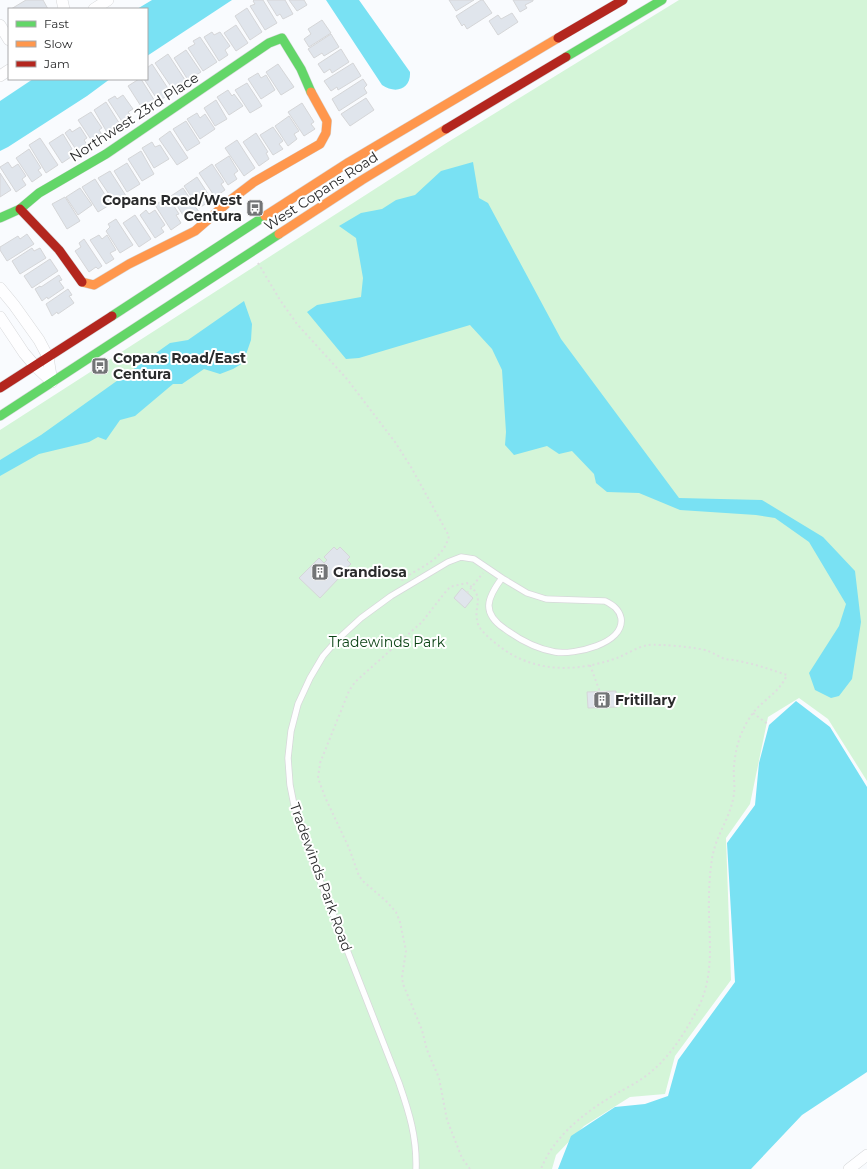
<svg xmlns="http://www.w3.org/2000/svg" width="867" height="1169" viewBox="0 0 867 1169" font-family="Montserrat,sans-serif">
<style>
.green{fill:#d4f5d8}
.water{fill:#79e1f3}
.building{fill:#e0e5ec;stroke:#d5d6d8}
.lines{fill:none;stroke-linecap:round;stroke-linejoin:round}
.lane-casing{stroke:#d7d8da;stroke-width:7}
.street-casing{stroke:#d7d8da;stroke-width:12}
.fast-casing{stroke:#d7d8da;stroke-width:10}
.slow-casing{stroke:#d7d8da;stroke-width:10}
.jam-casing{stroke:#d7d8da;stroke-width:10}
.path{stroke:#dededf;stroke-width:2;stroke-dasharray:2 3;stroke-linecap:butt}
.lane{stroke:#fefeff;stroke-width:5.5}
.street{stroke:#fefeff;stroke-width:11}
.fast{stroke:#63d668;stroke-width:9}
.slow{stroke:#ff974d;stroke-width:9}
.jam{stroke:#b3261e;stroke-width:9}
.labels{text-anchor:middle;dominant-baseline:central;stroke-width:4;stroke-linejoin:round;paint-order:stroke}
.street-label{font-size:14px;fill:#2a2b2c;stroke:#fff}
.poi-label{font-size:14px;font-weight:bold;fill:#2a2b2c;stroke:#fff;text-anchor:start}
.park-label{font-size:14px;fill:#0d4417;stroke:#fff}
</style>
<rect width="100%" height="100%" fill="#f9fbfe"/>
<!-- green -->
<path class="green" d="M679,0H867V781L828,719L799,698L768,717L750,804L726,838L731,980L675,1056L665,1094L630,1097L584,1126L556,1155L552,1169H0V430L448,142Z"/>
<!-- water -->
<path class="water" d="M152,0H232L147,56V9H137Z
M326,0H359L410,72C411,90 395,94 382,85Z
M33,79H110L87,96L8,147L0,151V101Z
M473,162L479,198L488,203L561,339L679,498L762,500L823,537L855,571L861,622L852,679L839,696L831,698L815,690L809,673L839,626L846,604L809,542L775,518L756,515L680,510L639,493L607,492L596,483L594,474L572,451L559,454L547,446L514,455L505,445L506,432L502,370L492,349L470,325L359,358L346,359L307,312L317,305L361,297L363,278L356,238L339,226L361,213L382,209L396,200L415,195L441,171Z
M244,301L252,324L251,340L243,363L233,369L220,374L204,369L182,384H173L135,416L120,420L106,440L98,437L89,442L39,454L0,476V460L41,435L170,343L188,340Z
M796,701L830,727L867,787V1072L802,1115L751,1169H558L571,1136L615,1107L645,1104L668,1096L678,1060L735,982L727,843L755,805L759,763L769,725Z"/>
<!-- building -->
<path class="building" d="M26,0H43L48,9H11Z
M254,0H263L277,23L265,30L250,6L255,4L253,1Z
M267,0H285L293,14L283,19L280,14L277,16Z
M289,0H304L307,5L297,11Z
M449,0H474L456,11Z
M481,0H483L492,13L467,29L464,24L462,26L456,16Z
M513,0H533V1L525,5L527,8L520,12Z
M247,8L262,32L250,40L235,16Z
M512,13L518,22L498,35L489,21L498,15L501,19Z
M322,20L331,33L309,47L304,39L311,34L308,29Z
M236,25L248,43L236,51L224,33Z
M212,32L214,35L220,32L230,46L225,50L228,55L219,61L204,37Z
M331,34L339,47L324,56L322,53L314,58L308,49Z
M200,37L217,62L203,71L188,48L195,44L193,41Z
M341,49L349,62L332,73L330,69L324,73L318,64Z
M186,50L201,72L188,80L174,58Z
M168,54L187,83L174,91L155,63Z
M353,63L361,76L338,90L337,87L331,91L324,81Z
M152,64L171,93L162,99L158,93L155,96L144,79H147V68Z
M278,64L294,87L281,95L266,72Z
M258,73L261,78L266,75L275,90L261,99L248,79Z
M139,79H141L156,103L144,111L128,86Z
M363,79L367,85L364,88L367,93L339,111L332,99Z
M247,83L262,106L250,113L235,90Z
M228,90L232,96L234,94L243,106L229,115L217,97Z
M123,95L133,109L128,112L132,117L123,123L108,100L115,96L117,99Z
M366,98L374,110L350,126L341,114Z
M216,100L227,119L215,126L204,108Z
M106,102L121,126L108,134L94,110Z
M302,103L314,122L311,124L315,129L304,136L288,112Z
M91,112L102,128L99,130L104,138L94,144L78,120Z
M197,113L200,118L205,114L215,129L200,139L187,119Z
M289,116L299,131L294,134L297,139L288,146L275,126Z
M186,121L200,143L187,151L173,129Z
M80,127L87,138L84,140L89,148L79,154L65,133L70,129L72,132Z
M273,127L283,141L279,144L283,149L273,155L260,135Z
M170,131L188,158L177,165L159,139Z
M256,133L268,152L266,153L269,159L259,166L243,142Z
M63,134L72,149L68,152L71,157L62,163L49,143Z
M40,138L58,165L46,173L29,145Z
M237,140L255,168L244,176L225,148Z
M152,142L155,147L160,145L169,159L154,168L142,148Z
M29,149L41,168L38,170L42,175L32,182L16,158Z
M141,151L154,174L142,181L128,159Z
M229,156L238,171L234,174L237,179L228,185L215,165Z
M8,162L12,168L18,164L26,176L22,179L26,185L16,192L0,167Z
M127,163L140,184L127,192L114,171Z
M212,164L224,182L221,184L225,190L215,197L199,173Z
M110,171L128,199L117,206L98,178Z
M0,173L11,190L0,197Z
M197,177L212,200L199,208L184,186Z
M95,179L111,204L98,212L82,187Z
M80,188L92,205L78,215L66,197Z
M183,188L199,212L186,220L171,196Z
M65,197L80,221L67,229L52,204Z
M168,197L179,214L176,215L181,223L171,230L155,205Z
M146,210L149,214L155,210L165,225L161,228L164,232L155,238L140,215Z
M135,215L151,239L139,247L123,223Z
M116,219L133,245L120,253L106,231L110,227L108,224Z
M27,234L34,244L7,261L0,250V247L18,236L20,239Z
M99,235L102,239L107,235L116,250L110,253L114,259L106,264L90,240Z
M84,239L102,266L98,269L96,267L89,272L75,251L81,247L79,243Z
M32,248L34,251L40,248L46,258L20,274L12,261Z
M50,259L58,271L32,288L24,276Z
M59,275L62,280L59,281L64,288L48,299L47,297L42,301L35,289L40,286L41,287Z
M68,289L72,295L69,296L74,303L58,314L57,312L52,316L46,304Z
M334,547L337,550L340,547L350,557L347,560L351,564L340,574L336,570L334,573L339,578L320,598L299,578L319,558L324,563L327,560L324,557Z
M462,588L473,598L465,608L454,598Z
M616,691L617,707L588,708L587,692Z"/>
<g class="lines">
<defs>
<path id="lane" d="M416,1169C417,1137 409,1112 399,1083L312,860L295,810L290,785L288,758L291,731L298,704L310,678L323,656L337,640L361,618L391,596L448,562L461,557L474,559L502,578L527,593L546,599L605,601C613,605 619,609 621,618C625,644 574,655 555,652C537,649 520,640 505,629C481,613 487,598 502,578"/>
<path id="street" d="M62,0L64,9
M94,9L108,0
M0,25L9,40
M0,76L9,70
M0,288L14,305L39,340L48,357L52,382
M0,317L24,353L35,366L52,382
M849,1169L867,1155"/>
<path id="fast" d="M566,57L662,0
M0,218L20,209L39,193L106,154L269,43L282,38L301,69L311,92
M112,316L265,216
M0,416L279,234"/>
<path id="slow" d="M265,216L349,162L558,38
M279,234L362,180L446,129
M82,282L94,285L129,264L195,231L233,198L254,182L320,144L326,133L327,121L311,92"/>
<path id="jam" d="M558,38L623,0
M446,129L566,57
M20,209L59,250L82,282
M0,388L112,316"/>
</defs>
<!-- lane casing -->
<use href="#lane" class="lane-casing"/>
<!-- street casing -->
<use href="#street" class="street-casing"/>
<!-- fast casing -->
<use href="#fast" class="fast-casing"/>
<!-- slow casing -->
<use href="#slow" class="slow-casing"/>
<!-- jam casing -->
<use href="#jam" class="jam-casing"/>
<!-- path -->
<path class="path" d="M258,263L280,300L297,324L347,379L395,442L411,467L449,536C443,560 421,567 402,579L403,581
M95,370L98,375
M467,593L483,573
M590,665L600,692
M753,713L769,725
M470,1169L462,1158L447,1120L439,1078L427,1050L422,1030L403,984L402,977L406,951L400,922L396,912L386,901L364,882L359,876L349,848L325,797L318,778L320,763L349,691L355,682L422,622L443,595L450,587L458,585L467,583C487,599 472,605 478,624C480,632 501,648 509,653C543,673 580,671 617,658C627,654 637,647 648,645C660,644 697,647 708,651C714,653 719,657 725,659C731,660 737,660 743,662C758,665 772,670 787,675C778,694 765,698 753,713C750,717 746,723 744,728C738,739 735,754 734,766C733,777 736,788 733,799C729,820 715,837 712,859C710,872 709,885 709,898C708,935 716,973 698,1008C686,1031 672,1054 652,1071C641,1081 626,1088 614,1095C584,1113 554,1136 541,1169"/>
<!-- lane -->
<use href="#lane" class="lane"/>
<!-- street -->
<use href="#street" class="street"/>
<!-- fast -->
<use href="#fast" class="fast"/>
<!-- slow -->
<use href="#slow" class="slow"/>
<!-- jam -->
<use href="#jam" class="jam"/>
</g>
<!-- icons -->
<defs>
<symbol id="bus-square" viewBox="-11 -11 22 22"><rect x="-9" y="-9" width="18" height="18" rx="4" fill="#727476" stroke="#fff"/><path d="M-5-6H5V4H4V6H2V4H-2V6H-4V4H-5ZM-3.5-4V0h7V-4ZM-3.5 1.2v1.5H-2V1.2ZM2 1.2v1.5H3.5V1.2Z" fill="#fff"/></symbol>
<symbol id="building-square" viewBox="-11 -11 22 22"><rect x="-9" y="-9" width="18" height="18" rx="4" fill="#727476" stroke="#fff"/><path d="M-4-6H4V6H1V3H-1V6H-4ZM-2.5-4.3h1.7v1.8h-1.7ZM.8-4.3h1.7v1.8H.8ZM-2.5-1h1.7V.8h-1.7ZM.8-1h1.7V.8H.8Z" fill="#fff"/></symbol>
</defs>
<g fill-rule="evenodd">
<use href="#bus-square" x="245" y="198" width="20" height="20"/>
<use href="#bus-square" x="90" y="356" width="20" height="20"/>
<use href="#building-square" x="310" y="562" width="20" height="20"/>
<use href="#building-square" x="592" y="690" width="20" height="20"/>
</g>
<g class="labels">
<!-- street labels -->
<g class="street-label">
<text transform="translate(134 117) rotate(-33)">Northwest 23rd Place</text>
<text transform="translate(321 191) rotate(-33)">West Copans Road</text>
<text transform="translate(321 877) rotate(70)">Tradewinds Park Road</text>
</g>
<!-- poi labels -->
<g class="poi-label">
<text x="242" y="200" text-anchor="end">Copans Road/West<tspan x="242" dy="16">Centura</tspan></text>
<text x="113" y="358">Copans Road/East<tspan x="113" dy="16">Centura</tspan></text>
<text x="333" y="572">Grandiosa</text>
<text x="615" y="700">Fritillary</text>
</g>
<!-- park labels -->
<g class="park-label">
<text x="387" y="642">Tradewinds Park</text>
</g>
</g>
<!-- legend -->
<rect x="8" y="8" width="140" height="72" fill="#ffffff" stroke="#aaaaab"/>
<rect x="16" y="21" width="20" height="6" fill="#63d668" stroke="#aaaaab"/>
<text x="44" y="28" font-size="12" fill="#2a2b2c">Fast</text>
<rect x="16" y="41" width="20" height="6" fill="#ff974d" stroke="#aaaaab"/>
<text x="44" y="48" font-size="12" fill="#2a2b2c">Slow</text>
<rect x="16" y="61" width="20" height="6" fill="#b3261e" stroke="#aaaaab"/>
<text x="44" y="68" font-size="12" fill="#2a2b2c">Jam</text>
</svg>
